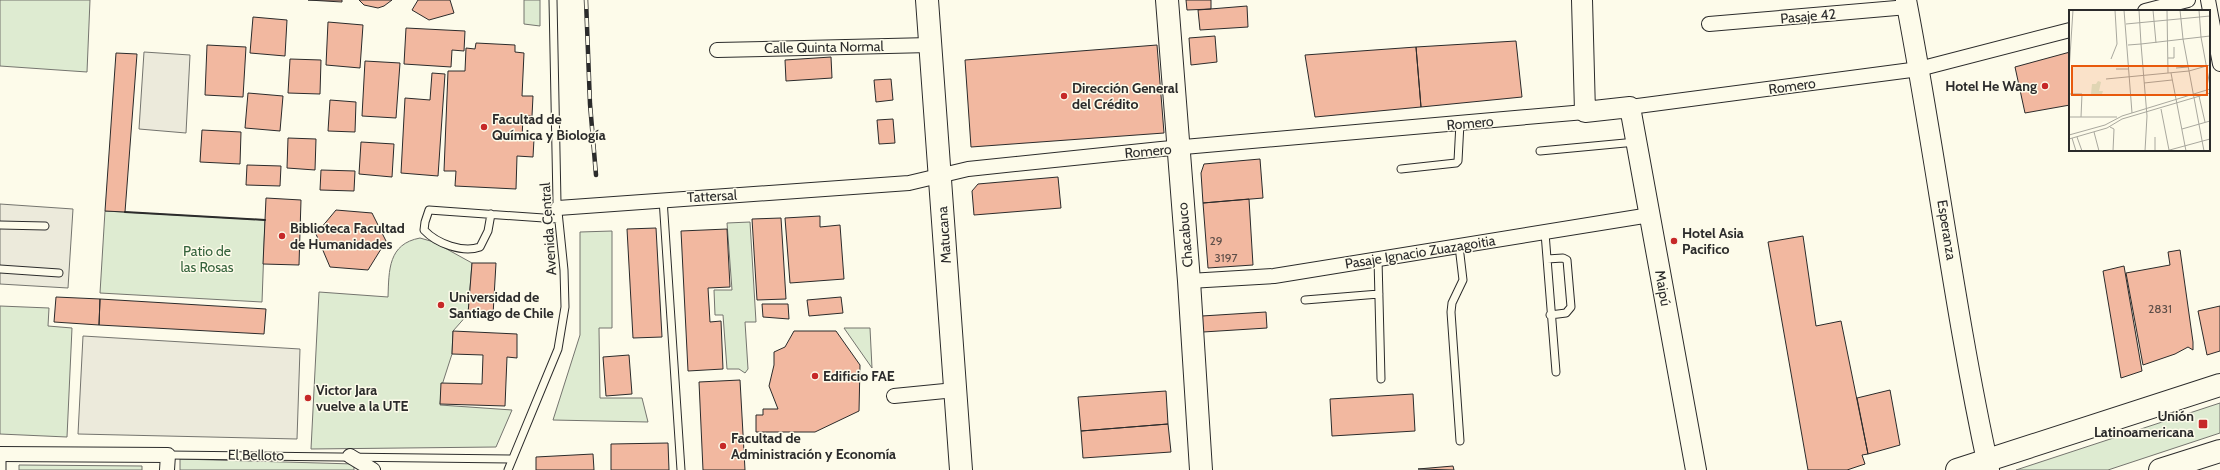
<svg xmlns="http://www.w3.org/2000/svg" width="2220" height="470" viewBox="0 0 2220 470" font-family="Cabin,sans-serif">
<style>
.green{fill:#deebd1;stroke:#74746e}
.parking{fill:#eceadb;stroke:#74746e}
.building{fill:#f2b8a0;stroke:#2b2b2b}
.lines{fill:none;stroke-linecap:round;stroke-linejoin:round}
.lane-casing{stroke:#2b2b2b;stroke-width:9}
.street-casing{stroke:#2b2b2b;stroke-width:16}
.secondary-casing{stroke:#2b2b2b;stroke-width:22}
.primary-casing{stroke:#2b2b2b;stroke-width:24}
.lane{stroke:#fdfbea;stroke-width:7}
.street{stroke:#fdfbea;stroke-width:14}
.secondary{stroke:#fdfbea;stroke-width:20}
.primary{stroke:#fdfbea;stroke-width:22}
.rail-casing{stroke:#2b2b2b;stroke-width:4.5}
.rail{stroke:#fdfbea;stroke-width:3;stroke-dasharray:9;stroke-linecap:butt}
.wall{stroke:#2b2b2b;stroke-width:2}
.poi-dot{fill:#c62828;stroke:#fdfbea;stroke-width:1.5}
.labels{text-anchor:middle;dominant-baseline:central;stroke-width:3;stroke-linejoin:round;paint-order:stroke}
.number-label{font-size:12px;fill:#5d4e48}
.street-label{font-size:14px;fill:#2b2b2b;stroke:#fdfbea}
.poi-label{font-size:14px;font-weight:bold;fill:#2b2b2b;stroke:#fdfbea;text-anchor:start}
.park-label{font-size:14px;fill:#34623c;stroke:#fdfbea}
.inset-road{fill:none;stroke:#a9a89e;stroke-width:1}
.view{fill:#e8590c;fill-opacity:0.15;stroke:#e8590c;stroke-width:2}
.inset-edge{fill:none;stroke:#2b2b2b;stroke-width:2}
</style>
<rect width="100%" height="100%" fill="#fdfbea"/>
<!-- green -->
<path class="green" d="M0,0H90L87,72L0,66Z
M524,0H540V26L524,24Z
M105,211L265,220L262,302L100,293Z
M750,222L756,322H745L748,369L745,373L739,369H727L723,315H715L714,290H732L727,223Z
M612,231V328H599L600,398H642L648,422L553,420L580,335V232Z
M420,238L434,242L472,263L468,314L453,331L452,354L442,385L440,405L512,410L496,447L311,449L319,292L388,297C389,270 388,244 420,238Z
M0,306L49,308L48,326L72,328L67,437L0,434Z
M844,328H870L872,368Z
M2220,403V433L2108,470H2016Z
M180,459L354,464V470H180Z
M19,465L142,466V470H19Z"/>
<!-- parking -->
<path class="parking" d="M144,52L190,55L186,133L139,129Z
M0,204L73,209L68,288L0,284Z
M83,336L300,349L297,439L78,434Z"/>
<!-- building -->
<path class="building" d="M308,0H342V2Z
M392,0L384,6L378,8L364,5L359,0Z
M418,0H450L454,13L429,20L412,10Z
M1186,0H1211V9L1187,10Z
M1247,6L1248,27L1200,30L1198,10Z
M253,17L287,20L285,56L250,53Z
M328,22L363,25L360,68L326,65Z
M406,28L465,31L464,51L452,50L451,67L404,64Z
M1215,36L1217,62L1191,65L1189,38Z
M1516,41L1522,97L1421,107L1416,47Z
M476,43L515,45V52L524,53L522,96H533L532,116H523L522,139H534L533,157L517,156L516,189L455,186L456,171H444L448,71H465L466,48L475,49Z
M207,45L246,47L243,97L205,95Z
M1157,45L1164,133L971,147L965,60Z
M1416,47L1421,107L1315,117L1305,55Z
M2070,52V105L2025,113L2015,67Z
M116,53L137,54L125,212L105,211Z
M831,57L832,78L786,81L785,60Z
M290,59L321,60L320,94L288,93Z
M365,61L400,63L396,118L362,116Z
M432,73L445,74L438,176L401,173L405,98L430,100Z
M891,79L893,100L876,102L874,80Z
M248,93L283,96L280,131L245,128Z
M330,100L356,102L355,132L328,131Z
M893,119L895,143L879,144L877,120Z
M202,130L241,132L240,164L200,162Z
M288,138L316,139L315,170L287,168Z
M361,142L394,144L392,177L359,174Z
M1260,159L1263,198L1203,203L1201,173L1204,164Z
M247,165L281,166L280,186L246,185Z
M321,170L355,171L354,191L320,190Z
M1058,177L1061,208L974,215L972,191L978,184Z
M266,198L301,200L299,265L263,264Z
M1249,199L1253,265L1208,268L1203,203Z
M336,210L372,213L386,241L368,270L330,267L316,234Z
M820,216V227L840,225L844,279L790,283L785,218Z
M781,218L786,299L757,300L752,219Z
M656,228L662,337L633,338L627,229Z
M727,229L730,287L708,288L710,322L721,321L723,369L688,371L681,231Z
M1803,236L1816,326L1841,321L1868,454L1862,455L1865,464L1847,470H1808L1768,242Z
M2180,250L2193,342V350L2188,347L2175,354L2143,365L2126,273L2170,265L2168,252Z
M472,263H496L493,315L468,314Z
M2124,266L2142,371L2121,378L2103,271Z
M56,297L100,299L99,325L54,322Z
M841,297L843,313L809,316L807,300Z
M100,299L266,309L264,334L99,325Z
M762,304H788L789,319L763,317Z
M2220,306V351L2207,355L2198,311Z
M1266,312L1267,328L1203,332L1202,316Z
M453,331L517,334V358L507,357L505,406L440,404L441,383L482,384L483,355L452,354Z
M794,331H836L860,365L859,411L815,432H756V415H763V409H778L769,386L774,365V352L785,347Z
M629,355L632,394L606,396L603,357Z
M740,380L745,470H703L699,382Z
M1890,390L1900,445L1868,454L1857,398Z
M1166,391L1168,424L1081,431L1078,397Z
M1413,394L1415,431L1332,436L1330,399Z
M1168,424L1171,452L1083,458L1081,431Z
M668,443L669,470H611V444Z
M593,454L594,470H536V457Z
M1453,466L1454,470L1418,469Z"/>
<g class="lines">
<defs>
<path id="lane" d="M1540,151L1636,142
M1401,169L1456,163L1458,161L1460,123
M663,199L681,470
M491,214L488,231L480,247C463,253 437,244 424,230L425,222L429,210L558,219
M0,225L45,226
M1545,233L1556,372
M1459,246L1463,280L1452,303L1451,312L1460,441
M1378,259L1381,379
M1547,259L1563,258L1567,260L1571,307L1566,313L1550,315
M0,269L59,273
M1305,300L1379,294
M168,455L512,459
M2,470V454
M508,470L558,349L565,307L564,270L557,202L553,0"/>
<path id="street" d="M2208,0L2220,64
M2145,11L2188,0
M1709,24L1908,7
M717,50L930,45
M1630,107L1919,69L2070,30
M558,208L909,183L968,169L1161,149L1585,112
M1189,281L1274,276L1650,215
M894,396L955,390
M0,454L168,455L167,470
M350,456L373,470"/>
<path id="secondary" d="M1582,0L1585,112L1630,107L1696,470
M1906,0C1936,156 1955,315 1989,470"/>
<path id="primary" d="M927,0L961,470
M1167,0L1189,281L1201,470
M1957,470L2220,385
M2160,470L2220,451"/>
</defs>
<!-- lane casing -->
<use href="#lane" class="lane-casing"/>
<!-- street casing -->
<use href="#street" class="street-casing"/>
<!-- secondary casing -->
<use href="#secondary" class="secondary-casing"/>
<!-- primary casing -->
<use href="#primary" class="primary-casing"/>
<!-- lane -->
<use href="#lane" class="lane"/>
<!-- street -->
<use href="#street" class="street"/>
<!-- secondary -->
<use href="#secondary" class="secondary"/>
<!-- primary -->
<use href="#primary" class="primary"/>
<defs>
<path id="rail" d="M586,0L590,104L596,175"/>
</defs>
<!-- rail casing -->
<use href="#rail" class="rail-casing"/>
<!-- rail -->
<use href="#rail" class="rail"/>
<!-- wall -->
<path class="wall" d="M125,212L265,220"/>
</g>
<!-- markers -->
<g class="poi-dot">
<circle cx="2045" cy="86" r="4"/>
<circle cx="1064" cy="96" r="4"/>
<circle cx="484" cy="127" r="4"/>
<circle cx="282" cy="236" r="4"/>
<circle cx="1674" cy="241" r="4"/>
<circle cx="441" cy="305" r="4"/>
<circle cx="815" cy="376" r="4"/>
<circle cx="308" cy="398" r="4"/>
<rect x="2198" y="419" width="10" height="10" rx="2"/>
<circle cx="723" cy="446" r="4"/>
</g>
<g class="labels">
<!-- number labels -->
<g class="number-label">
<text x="1216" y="240">29</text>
<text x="1226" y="257">3197</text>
<text x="2160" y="308">2831</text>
</g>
<!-- street labels -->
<g class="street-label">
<text transform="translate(1808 16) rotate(-5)">Pasaje 42</text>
<text transform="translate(824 47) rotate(-1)">Calle Quinta Normal</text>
<text transform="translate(1792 86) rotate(-8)">Romero</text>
<text transform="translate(1470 123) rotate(-5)">Romero</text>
<text transform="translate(1148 151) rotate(-5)">Romero</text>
<text transform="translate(712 196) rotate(-3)">Tattersal</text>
<text transform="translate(548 229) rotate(-94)">Avenida Central</text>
<text transform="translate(1947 230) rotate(81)">Esperanza</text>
<text transform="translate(944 235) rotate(-94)">Matucana</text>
<text transform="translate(1185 235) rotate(-95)">Chacabuco</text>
<text transform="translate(1420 252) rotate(-9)">Pasaje Ignacio Zuazagoitia</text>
<text transform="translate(1663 288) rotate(80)">Maipú</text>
<text transform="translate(256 455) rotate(1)">El Belloto</text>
</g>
<!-- poi labels -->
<g class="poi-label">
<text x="2037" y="86" text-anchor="end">Hotel He Wang</text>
<text x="1072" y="88">Dirección General<tspan x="1072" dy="16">del Crédito</tspan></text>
<text x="492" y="119">Facultad de<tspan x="492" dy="16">Química y Biología</tspan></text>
<text x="290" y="228">Biblioteca Facultad<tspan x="290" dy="16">de Humanidades</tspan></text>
<text x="1682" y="233">Hotel Asia<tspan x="1682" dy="16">Pacifico</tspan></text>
<text x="449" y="297">Universidad de<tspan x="449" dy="16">Santiago de Chile</tspan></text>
<text x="823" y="376">Edificio FAE</text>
<text x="316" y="390">Victor Jara<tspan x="316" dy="16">vuelve a la UTE</tspan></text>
<text x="2194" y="416" text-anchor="end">Unión<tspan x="2194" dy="16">Latinoamericana</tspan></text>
<text x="731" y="438">Facultad de<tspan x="731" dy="16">Administración y Economía</tspan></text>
</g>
<!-- park labels -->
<g class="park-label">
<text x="207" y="251">Patio de<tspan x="207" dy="16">las Rosas</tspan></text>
</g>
</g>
<!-- overview -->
<g transform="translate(2069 10)">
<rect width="141" height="141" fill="#fdfbea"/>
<path d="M29,71L32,72L30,81H34L33,84H22L23,74H27Z" fill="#deebd1"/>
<path class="inset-road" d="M55,0L63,103M70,0L72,34L141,26M84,0L87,33M98,0L99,63M111,0L114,29L135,141M130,0L132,27L141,76M57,14L141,6M59,35L72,34L78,106L76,141M99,48H105V37M42,49L48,34L46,0M107,58L119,57M47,59H60M0,61L4,0M102,63L117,141M37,69L120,61L141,55M75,73L103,70M0,84H13L12,107M130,86L136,112M92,99L100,140M0,107H48M41,117L45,119L44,141M113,119L141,111M25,122L30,141M0,125L36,115L53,106L141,79M8,127L13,141M86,127V141M3,128L7,141M0,129L38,118L53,109L141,83M97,141L141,129"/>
<path class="view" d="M3,56H138V85H3Z"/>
<rect width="141" height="141" class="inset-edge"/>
</g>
</svg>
